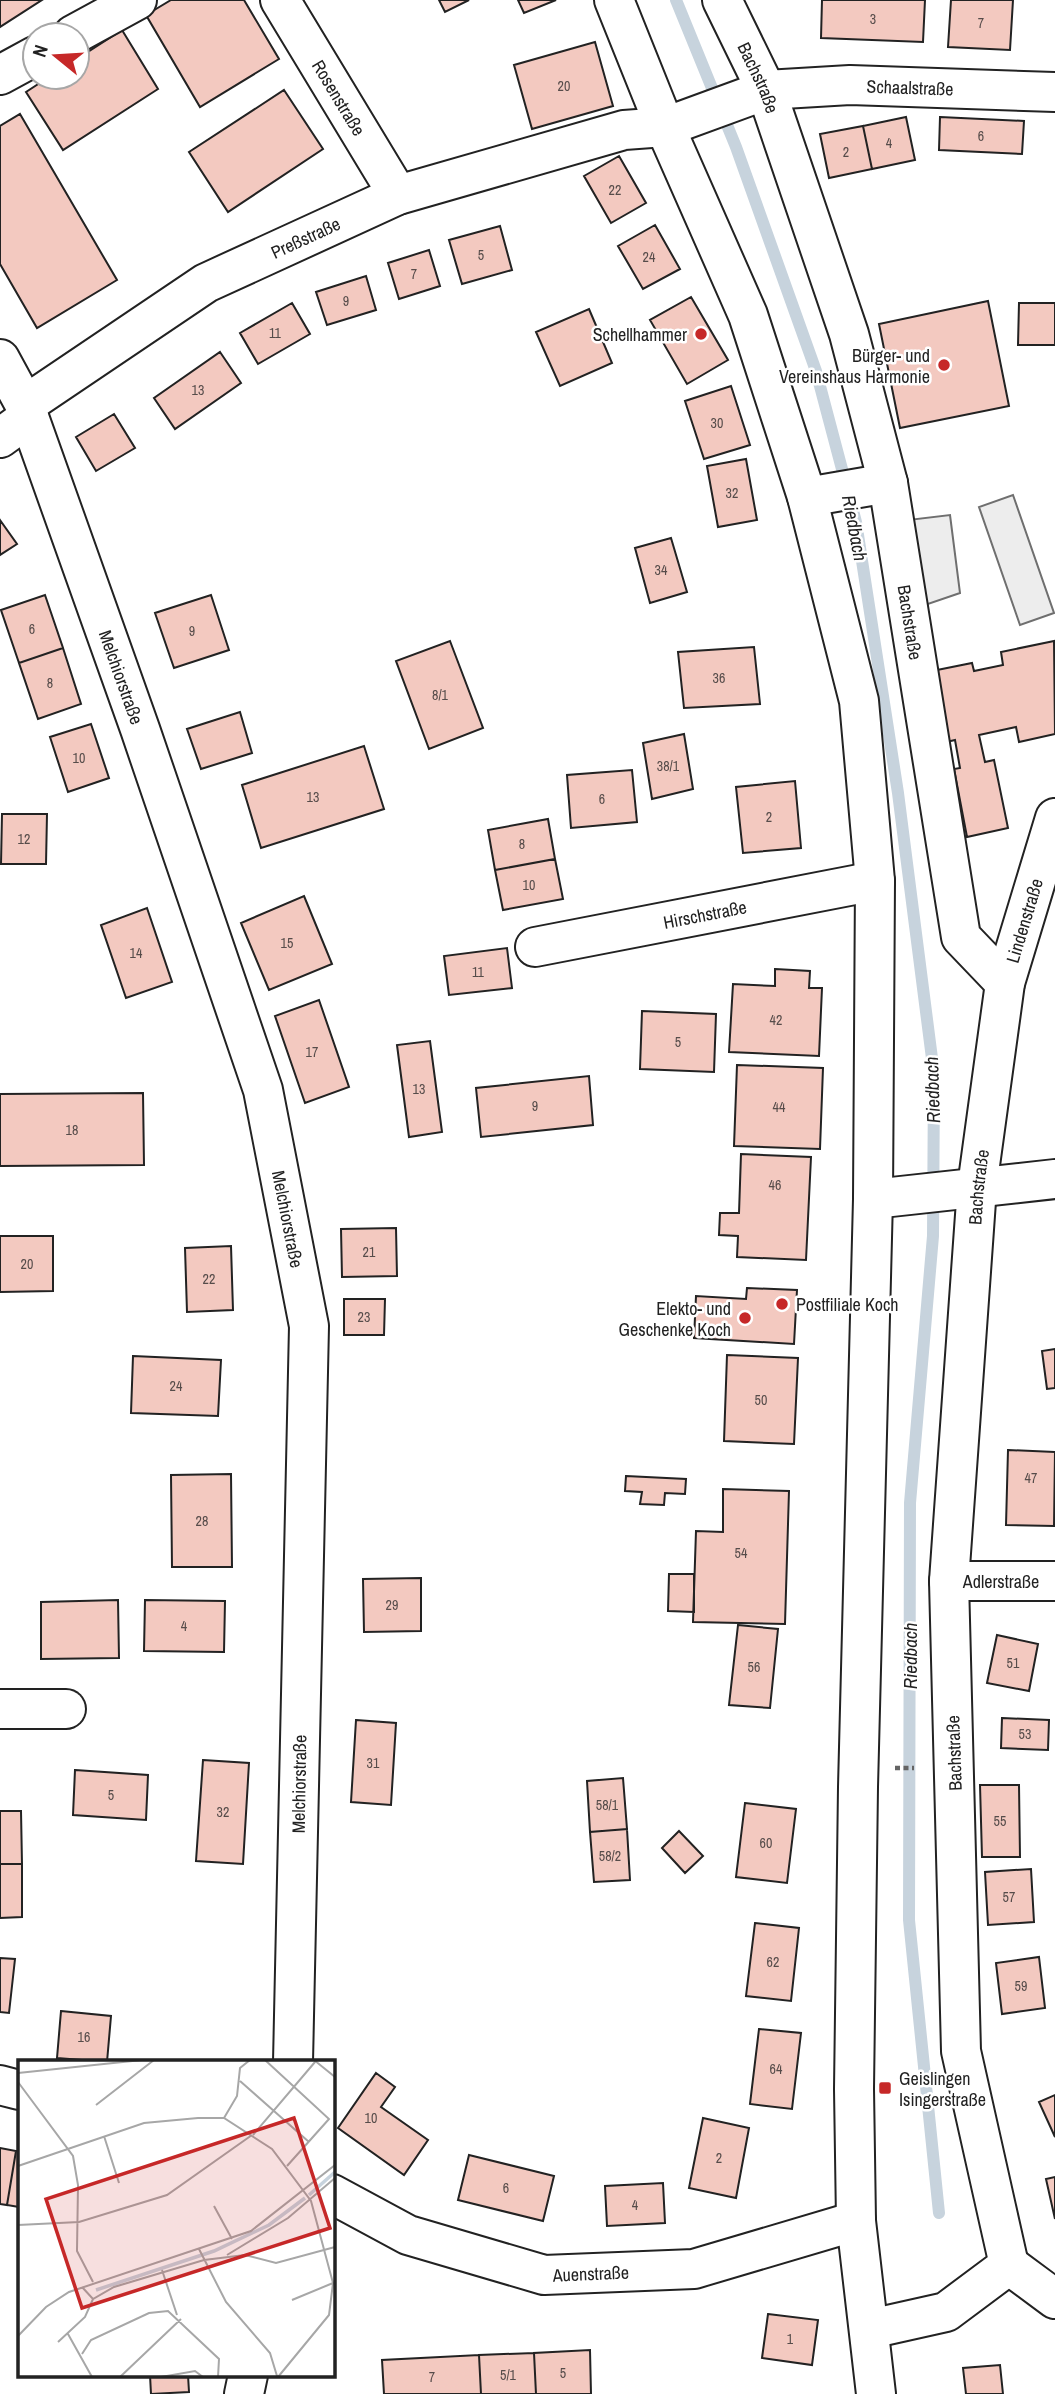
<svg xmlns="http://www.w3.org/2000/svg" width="1055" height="2394" viewBox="0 0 1055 2394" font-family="'Archivo Narrow',sans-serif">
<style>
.parking{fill:#ededed;stroke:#6f6f6f;stroke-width:2}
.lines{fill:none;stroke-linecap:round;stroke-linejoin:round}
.stream{stroke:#c7d3dd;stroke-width:12}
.building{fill:#f3c9c0;stroke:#222;stroke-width:2}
.minor-casing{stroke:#222;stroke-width:42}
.path{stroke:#646464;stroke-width:4.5;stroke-dasharray:5 3.5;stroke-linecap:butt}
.minor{stroke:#fff;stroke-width:38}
.poi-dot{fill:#c62828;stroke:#fff;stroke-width:2.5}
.labels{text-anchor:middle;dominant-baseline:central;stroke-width:5;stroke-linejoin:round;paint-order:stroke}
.number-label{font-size:14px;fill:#564c4a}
.street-label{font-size:18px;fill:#222;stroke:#fff}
.poi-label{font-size:18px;fill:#222;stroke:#fff;text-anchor:end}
.water-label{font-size:19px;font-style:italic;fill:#222;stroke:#fff}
.inset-river{fill:none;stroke:#c7d3dd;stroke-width:3.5}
.inset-road{fill:none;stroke:#a7a7a7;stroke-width:2}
.view{fill:#c62828;fill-opacity:0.15;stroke:#c62828;stroke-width:3.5}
.inset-edge{fill:none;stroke:#222;stroke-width:3.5}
</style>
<rect width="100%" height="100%" fill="#fff"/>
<!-- parking -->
<path class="parking" d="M1013,495L1054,613L1020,625L979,507Z
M950,515L960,593L925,605L908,520Z"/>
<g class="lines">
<!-- stream -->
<path class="stream" d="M676,0L736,147L816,371L856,522L898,793L934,1074L933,1236L910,1503L909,1920L939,2213"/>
</g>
<!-- building -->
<path class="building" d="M0,0H42L0,27Z
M171,0H244L279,59L200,107L146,15Z
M439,0H469L445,12Z
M518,0H556L524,13Z
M822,0H925L923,42L821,38Z
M951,0H1013L1010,50L948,47Z
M122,30L158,89L63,150L26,92L49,77H77V59Z
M595,42L613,106L532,129L514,65Z
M284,90L323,149L228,212L189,152Z
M20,114L117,280L37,328L0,264V126Z
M906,117L915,160L872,169L863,126Z
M940,117L1024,121L1022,154L939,150Z
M863,126L872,169L829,178L820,134Z
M619,156L646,203L611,223L584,176Z
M655,225L680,269L643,289L618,246Z
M500,226L512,270L462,284L449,240Z
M429,250L440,286L399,299L388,263Z
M366,276L376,310L327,325L316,292Z
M691,297L728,360L687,384L650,320Z
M988,301L1009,406L900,428L879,324Z
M292,303L310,334L258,364L240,333Z
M1019,303H1055V345H1018Z
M589,309L612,363L560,386L536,332Z
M220,352L241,383L175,429L154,398Z
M731,386L750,445L704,459L685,401Z
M114,414L135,448L96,471L76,437Z
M746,459L757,520L718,527L707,466Z
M0,520L17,544L0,555Z
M671,538L687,592L650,603L635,548Z
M45,595L63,648L19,663L1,610Z
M211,595L229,650L174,668L155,613Z
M450,641L483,728L429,749L396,661Z
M1054,641L1055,734L1019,742L1016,727L979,735L985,762L994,760L1008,828L967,837L954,769L960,768L955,740L942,743L927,672L972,663L974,671L1003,665L1001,652Z
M754,647L760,704L684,708L678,652Z
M63,648L81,704L38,719L19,663Z
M240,712L252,753L201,769L187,729Z
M91,724L109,778L68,792L50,737Z
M684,734L693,789L652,799L643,743Z
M364,746L384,809L261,848L242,785Z
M632,770L637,822L571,828L567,775Z
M795,781L801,848L743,853L736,787Z
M2,814H47L46,864H1Z
M548,819L555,859L495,870L488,830Z
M555,859L563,899L503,910L495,870Z
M304,896L332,964L269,990L241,923Z
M147,908L172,982L126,998L101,925Z
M507,948L512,988L449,995L444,956Z
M775,969L810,971L809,988H822L819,1056L729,1052L733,984L775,986Z
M319,1000L349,1087L305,1103L275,1016Z
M642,1011L716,1014L714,1072L640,1069Z
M430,1041L442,1132L409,1137L397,1045Z
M737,1065L823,1068L820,1149L734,1146Z
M589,1076L593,1125L481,1137L476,1088Z
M143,1093L144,1165L0,1166V1094Z
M741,1154L811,1157L806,1260L737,1257L738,1236L719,1235L720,1213H739Z
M396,1228L397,1276L342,1277L341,1229Z
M0,1236H53V1291L0,1292Z
M231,1246L233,1310L187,1312L185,1248Z
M747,1288L797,1290L794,1344L694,1338L696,1296L746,1299Z
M344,1299H385L384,1335H344Z
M1055,1349V1388L1047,1389L1042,1351Z
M727,1355L798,1358L794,1444L724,1441Z
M133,1356L221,1360L218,1416L131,1413Z
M1008,1450L1055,1452L1054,1526L1006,1525Z
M231,1474L232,1567H172L171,1475Z
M626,1476L686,1479L685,1494L665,1493L664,1505L640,1504L642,1492L625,1491Z
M723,1489L789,1491L785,1624L693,1622L696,1531L723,1532Z
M669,1574H694V1612L668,1611Z
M421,1578V1631L364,1632L363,1579Z
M118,1600L119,1658L41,1659V1602Z
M145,1600L225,1601L224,1652L144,1651Z
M738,1625L778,1629L770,1708L729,1705Z
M997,1635L1038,1644L1029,1691L987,1683Z
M1002,1718L1049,1720L1048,1750L1001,1748Z
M356,1720L396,1723L391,1805L351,1802Z
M203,1760L249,1763L243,1864L196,1861Z
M75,1770L148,1775L146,1820L73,1815Z
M623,1778L627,1829L590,1832L587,1781Z
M980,1785H1019L1020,1857H982Z
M745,1803L796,1809L787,1883L736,1877Z
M0,1811H21L22,1864H0Z
M627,1829L630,1880L594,1882L590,1832Z
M679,1831L703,1856L685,1873L662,1848Z
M0,1864H22V1917L0,1918Z
M1031,1869L1034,1922L988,1925L985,1872Z
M755,1923L799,1928L791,2001L746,1996Z
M1039,1957L1045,2008L1002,2014L996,1963Z
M0,1958L15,1959L9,2013L0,2012Z
M61,2011L111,2016L107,2062L57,2058Z
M759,2029L801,2033L792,2109L750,2104Z
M376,2073L395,2087L381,2107L428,2140L404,2175L338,2128Z
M1055,2095V2137L1039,2102Z
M703,2118L749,2128L736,2198L689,2188Z
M0,2148L16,2151L7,2205L0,2204Z
M16,2151H19V2207L7,2205Z
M469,2155L554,2176L543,2221L458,2200Z
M1055,2177V2219L1046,2179Z
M663,2183L665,2223L607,2226L605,2186Z
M768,2314L818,2320L812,2365L762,2358Z
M590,2350L591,2394H536L534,2353Z
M534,2353L536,2394H481L479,2355Z
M479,2355L481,2394H384L382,2360Z
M1000,2365L1003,2394H966L963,2368Z
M150,2375H188L189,2392L151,2394Z"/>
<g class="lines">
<defs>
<g id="minor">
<path id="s1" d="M280,0L398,195"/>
<path d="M614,0L665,127L748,315L807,497L859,701L875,881L873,1199L858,1787L854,2089L856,2221L876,2394"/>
<path id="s2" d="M722,0L766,90L849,334L888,483L961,937L1005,983"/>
<path d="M73,35L137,0"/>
<path d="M0,75L35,56"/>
<path d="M0,359L25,405"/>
<path id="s3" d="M29,417L140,729L263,1090L309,1326L293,2062"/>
<path id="s4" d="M0,438L29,417L25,405L206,283L398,195L624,130L665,127L766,90L850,85L1055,92"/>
<path d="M807,497L888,483"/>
<path id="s5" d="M535,947L875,881"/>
<path d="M873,1199L1055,1179"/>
<path id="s6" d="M949,1581H1055"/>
<path d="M0,1709H66"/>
<path d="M0,2085L19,2090"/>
<path id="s7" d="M332,2194L408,2235L544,2275L694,2269L856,2221"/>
<path d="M1009,2265L1055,2299"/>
<path id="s8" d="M870,2329L946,2312L1009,2265L961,2051L949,1581L977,1187L1005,983L1055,818"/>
<path d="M244,2394L248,2375"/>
</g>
</defs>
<!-- minor casing -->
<use href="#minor" class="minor-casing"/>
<!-- path -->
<path class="path" d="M895,1768H914"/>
<!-- minor -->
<use href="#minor" class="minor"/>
</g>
<!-- markers -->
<g class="poi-dot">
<circle cx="701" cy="334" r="7"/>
<circle cx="944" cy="365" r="7"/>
<circle cx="782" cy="1304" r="7"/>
<circle cx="745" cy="1318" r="7"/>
<rect x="878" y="2081" width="14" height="14" rx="3.5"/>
</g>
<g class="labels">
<!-- number labels -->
<g class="number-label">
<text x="873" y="19">3</text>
<text x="981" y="23">7</text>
<text x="564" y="86">20</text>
<text x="981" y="136">6</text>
<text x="889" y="143">4</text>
<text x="846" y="152">2</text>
<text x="615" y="190">22</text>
<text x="481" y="255">5</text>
<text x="649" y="257">24</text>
<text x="414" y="274">7</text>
<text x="346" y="301">9</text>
<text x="275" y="333">11</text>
<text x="198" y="390">13</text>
<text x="717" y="423">30</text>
<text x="732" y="493">32</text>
<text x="661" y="570">34</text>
<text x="32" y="629">6</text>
<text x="192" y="631">9</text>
<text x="719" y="678">36</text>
<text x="50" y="683">8</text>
<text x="440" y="695">8/1</text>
<text x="79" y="758">10</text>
<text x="668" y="766">38/1</text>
<text x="313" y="797">13</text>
<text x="602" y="799">6</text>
<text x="769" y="817">2</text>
<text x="24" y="839">12</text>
<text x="522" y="844">8</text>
<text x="529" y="885">10</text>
<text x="287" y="943">15</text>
<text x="136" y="953">14</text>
<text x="478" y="972">11</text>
<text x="776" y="1020">42</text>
<text x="678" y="1042">5</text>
<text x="312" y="1052">17</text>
<text x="419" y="1089">13</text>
<text x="535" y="1106">9</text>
<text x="779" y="1107">44</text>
<text x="72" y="1130">18</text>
<text x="775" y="1185">46</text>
<text x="369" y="1252">21</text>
<text x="27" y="1264">20</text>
<text x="209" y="1279">22</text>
<text x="364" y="1317">23</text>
<text x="176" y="1386">24</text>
<text x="761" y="1400">50</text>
<text x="1031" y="1478">47</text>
<text x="202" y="1521">28</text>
<text x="741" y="1553">54</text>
<text x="392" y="1605">29</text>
<text x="184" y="1626">4</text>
<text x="1013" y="1663">51</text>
<text x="754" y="1667">56</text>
<text x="1025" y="1734">53</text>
<text x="373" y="1763">31</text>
<text x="111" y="1795">5</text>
<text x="607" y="1805">58/1</text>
<text x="223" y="1812">32</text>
<text x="1000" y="1821">55</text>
<text x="766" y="1843">60</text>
<text x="610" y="1856">58/2</text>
<text x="1009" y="1897">57</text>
<text x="773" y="1962">62</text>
<text x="1021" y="1986">59</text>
<text x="84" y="2037">16</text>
<text x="776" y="2069">64</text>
<text x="371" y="2118">10</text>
<text x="719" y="2158">2</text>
<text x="506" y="2188">6</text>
<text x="635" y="2205">4</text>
<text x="790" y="2339">1</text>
<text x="563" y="2373">5</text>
<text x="508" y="2375">5/1</text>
<text x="432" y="2377">7</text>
</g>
<!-- street labels -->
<g class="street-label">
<text stroke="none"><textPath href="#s2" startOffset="86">Bachstraße</textPath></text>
<text stroke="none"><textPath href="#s4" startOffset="1006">Schaalstraße</textPath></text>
<text stroke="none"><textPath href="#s1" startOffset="114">Rosenstraße</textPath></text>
<text stroke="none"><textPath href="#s4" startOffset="376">Preßstraße</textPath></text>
<text stroke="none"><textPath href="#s2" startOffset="653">Bachstraße</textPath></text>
<text stroke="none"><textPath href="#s3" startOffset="276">Melchiorstraße</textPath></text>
<text stroke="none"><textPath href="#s5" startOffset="173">Hirschstraße</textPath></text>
<text stroke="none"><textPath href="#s8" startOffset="1512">Lindenstraße</textPath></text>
<text stroke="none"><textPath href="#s8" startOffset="1241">Bachstraße</textPath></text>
<text stroke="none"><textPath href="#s3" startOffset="844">Melchiorstraße</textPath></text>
<text stroke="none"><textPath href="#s6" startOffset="52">Adlerstraße</textPath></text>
<text transform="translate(954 1753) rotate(-92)">Bachstraße</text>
<text transform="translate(299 1784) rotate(-89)">Melchiorstraße</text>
<text stroke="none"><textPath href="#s7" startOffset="275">Auenstraße</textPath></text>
</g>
<!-- poi labels -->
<g class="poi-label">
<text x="687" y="334">Schellhammer</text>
<text x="930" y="355">Bürger- und<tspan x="930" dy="21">Vereinshaus Harmonie</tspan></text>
<text x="796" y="1304" text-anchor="start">Postfiliale Koch</text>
<text x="731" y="1308">Elekto- und<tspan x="731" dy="21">Geschenke Koch</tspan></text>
<text x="899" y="2078" text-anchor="start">Geislingen<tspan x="899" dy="21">Isingerstraße</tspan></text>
</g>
<!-- water labels -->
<g class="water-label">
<text transform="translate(855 528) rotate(79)">Riedbach</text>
<text transform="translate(932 1090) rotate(-92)">Riedbach</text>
<text transform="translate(910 1656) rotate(-90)">Riedbach</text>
</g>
</g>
<!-- overview -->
<g transform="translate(18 2060)">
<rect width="317" height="317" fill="#fff"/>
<path class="inset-river" d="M291,135L317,112M78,230L196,191L251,165L287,138"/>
<path class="inset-road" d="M247,0L311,59L269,106M296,0L317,17M0,13L124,0M222,21L291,82M0,22L55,96L60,125L59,191L75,222M78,45L136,0M206,58L219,36L222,8L232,0M235,75L297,2M86,76L101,123M0,106L126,63L180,58H206L254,89L293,141L315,223L311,255L260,317M196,146L214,179M0,165L61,162L149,135L234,75M181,189L208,242L252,293L259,316M209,195L270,158L317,118M144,210L159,255M64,227L75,239L96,227L186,200L227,195L258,203L317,187M274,240L315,223M50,274L74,317M0,276L28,247L51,232L233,171L317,105M40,282L67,257L75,239M64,294L73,280L131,253L150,251L201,299L200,317M102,317L163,259M143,317L177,311L185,317"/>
<path class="view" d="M276,58L312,168L64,248L28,139Z"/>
<rect width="317" height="317" class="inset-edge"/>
</g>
<!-- north arrow -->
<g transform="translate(56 56) rotate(288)"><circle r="33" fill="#ffffff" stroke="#a7a7a7" stroke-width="2"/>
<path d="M0-5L12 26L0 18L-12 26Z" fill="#c62828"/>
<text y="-10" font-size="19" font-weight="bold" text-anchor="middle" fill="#222222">N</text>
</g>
</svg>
